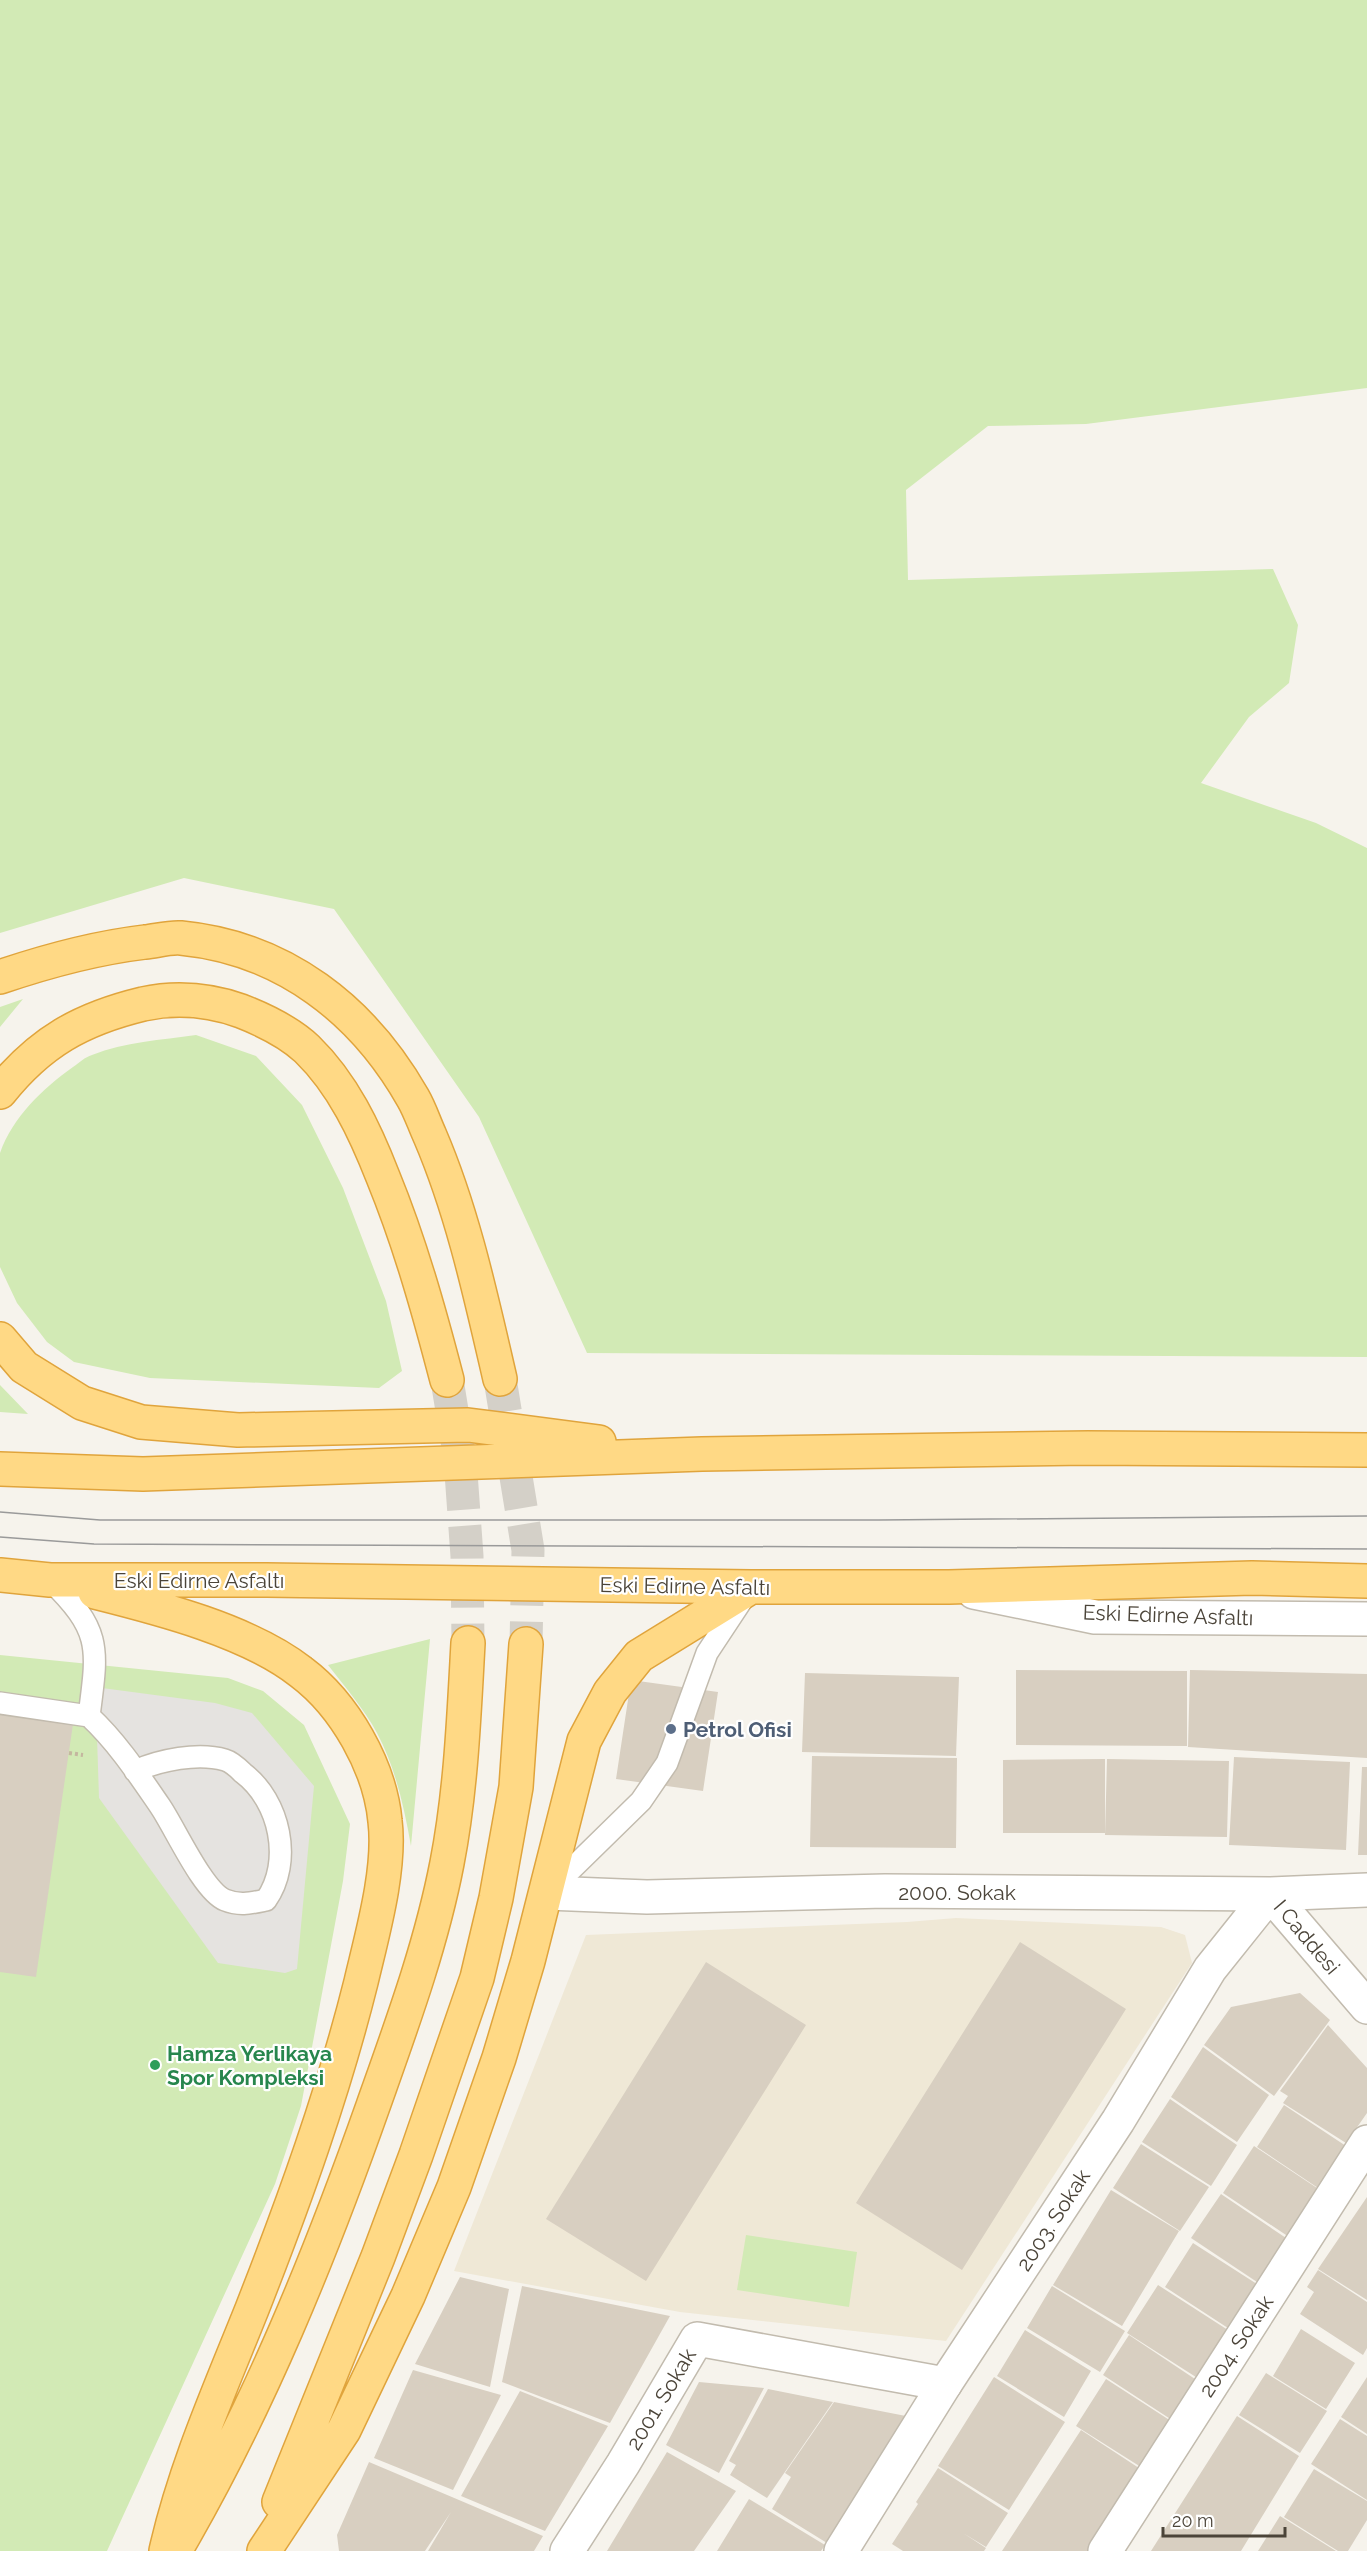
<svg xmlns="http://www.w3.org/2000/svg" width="1367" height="2551" viewBox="0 0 1367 2551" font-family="Raleway,sans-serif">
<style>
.education{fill:#efe8d6}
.green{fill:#d2eab5}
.parking{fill:#e5e3e0}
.building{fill:#d8cfc1}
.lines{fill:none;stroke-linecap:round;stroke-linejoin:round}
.trunk-tunnel{stroke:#d4d0c8;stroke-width:33;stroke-dasharray:33 16;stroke-linecap:butt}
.service-casing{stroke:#c2bbae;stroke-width:24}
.minor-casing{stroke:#c2bbae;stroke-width:36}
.tertiary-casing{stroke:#c2bbae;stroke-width:36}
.trunk-casing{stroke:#e0a43c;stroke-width:36}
.path{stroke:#c4b79f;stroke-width:4;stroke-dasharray:3 3;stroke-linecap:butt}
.service{stroke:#fff;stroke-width:21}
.minor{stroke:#fff;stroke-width:33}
.tertiary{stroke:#fff;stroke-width:33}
.trunk{stroke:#ffd985;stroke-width:33}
.tram{stroke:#9a9a9a;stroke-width:1.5}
.service-dot{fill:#5c6f8a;stroke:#fff;stroke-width:2}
.leisure-dot{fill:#2e9e5b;stroke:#fff;stroke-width:2}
.labels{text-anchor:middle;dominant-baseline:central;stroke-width:4.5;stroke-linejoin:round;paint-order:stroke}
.street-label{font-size:21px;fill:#4b4439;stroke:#fff}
.service-label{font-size:21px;font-weight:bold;fill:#4e5e75;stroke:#fff;text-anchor:start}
.leisure-label{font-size:21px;font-weight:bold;fill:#27864d;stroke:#fff;text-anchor:start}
</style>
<rect width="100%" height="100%" fill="#f6f3ec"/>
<!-- education -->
<path class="education" d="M956,1918L1161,1927L1185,1935L1192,1963L946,2341L680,2312L454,2271L586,1935L907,1922Z"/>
<!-- green -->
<path class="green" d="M0,0H1367V388L1086,424L988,426L906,490L908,580L1273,569L1298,625L1289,683L1249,717L1201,783L1316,823L1367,848V1357L587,1353L479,1117L334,909L184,878L0,933Z
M23,999L0,1027V1007Z
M196,1035L256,1056L302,1105L343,1188L386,1301L402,1371L379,1388L150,1378L74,1362L47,1342L17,1303L0,1267V1153C13,1117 42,1089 73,1067C79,1063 85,1057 92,1055C125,1042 161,1040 196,1035Z
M0,1385L28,1414L0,1412Z
M430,1639L411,1846C404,1807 396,1769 377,1733C364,1709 345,1687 328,1665Z
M0,1655L228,1678L263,1691L304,1725L350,1824L343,1881L301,2106L275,2184L107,2551H0Z
M746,2235L857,2252L849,2307L737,2290Z"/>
<!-- parking -->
<path class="parking" d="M102,1688L215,1703L252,1713L314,1786L297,1969L285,1973L218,1963L99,1798L96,1706Z"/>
<!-- building -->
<path class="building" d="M1016,1670L1187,1671V1746L1016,1745Z
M1190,1670L1367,1674V1758L1188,1747Z
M805,1673L959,1677L956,1756L802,1752Z
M631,1680L718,1692L703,1791L616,1779Z
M0,1713L73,1724L36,1977L0,1972Z
M812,1756L957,1758L956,1848L810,1847Z
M1234,1757L1350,1762L1346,1850L1229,1845Z
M1105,1759V1833H1003V1760Z
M1107,1759L1229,1761L1227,1837L1105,1835Z
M1362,1767H1367V1855H1358Z
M1020,1942L1126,2009L962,2270L856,2203Z
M706,1962L806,2025L646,2281L546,2219Z
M1300,1993L1330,2020L1274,2096L1204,2045L1231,2007Z
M1328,2025L1367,2068V2113L1346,2143L1283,2103L1288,2096L1280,2091Z
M1203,2047L1269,2095L1237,2142L1171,2097Z
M1170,2099L1237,2145L1211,2186L1142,2142Z
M1284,2105L1346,2146L1318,2188L1257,2147Z
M1141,2144L1209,2187L1180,2231L1113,2188Z
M1254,2146L1320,2190L1289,2237L1223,2193Z
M1111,2190L1179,2231L1122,2326L1053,2285Z
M1221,2194L1289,2240L1260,2284L1191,2238Z
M1367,2197V2300L1318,2269Z
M1193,2243L1260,2286L1231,2330L1165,2287Z
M1318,2270L1367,2302V2348L1363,2355L1300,2314L1314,2292L1307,2287Z
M460,2277L509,2289L490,2387L415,2364Z
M1158,2285L1231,2332L1199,2379L1127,2333Z
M522,2286L670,2316L610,2423L502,2382Z
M1052,2286L1125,2331L1100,2372L1027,2328Z
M1301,2329L1355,2363L1326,2409L1273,2376Z
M1025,2330L1091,2371L1064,2417L997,2376Z
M1129,2335L1201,2383L1175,2422L1103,2375Z
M413,2370L501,2395L453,2490L374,2458Z
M1266,2373L1327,2411L1300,2453L1239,2415Z
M994,2377L1065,2422L1009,2510L938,2466Z
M1367,2377V2434L1341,2417Z
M1106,2379L1174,2423L1144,2469L1076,2426Z
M699,2382L764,2388L719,2473L666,2445Z
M768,2389L833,2402L767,2498L730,2475L736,2465L729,2461Z
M520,2391L608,2426L545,2531L461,2496Z
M834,2402L911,2417L846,2510L827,2543L772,2509L791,2477L785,2473Z
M1237,2416L1299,2456L1241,2551H1151Z
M1340,2419L1367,2436V2500L1311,2464Z
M1081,2430L1145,2472L1094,2551H1002Z
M667,2452L736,2491L694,2551H607Z
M369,2462L459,2500L543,2536L534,2551H428L451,2512L425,2551H339L337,2535Z
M938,2468L1008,2513L986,2547L963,2533L986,2548L984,2551H903L892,2544L918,2504L916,2502Z
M1314,2469L1367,2501V2520L1348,2551H1338L1284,2517Z
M749,2499L825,2545L821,2551H717Z
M1280,2516L1336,2551H1258Z"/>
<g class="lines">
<!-- trunk-tunnel -->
<path class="trunk-tunnel" d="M500,1379L528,1550L526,1644
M447,1380L460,1459L467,1556L468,1643"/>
<defs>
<path id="service" d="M0,1703L89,1716C98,1647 102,1631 50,1580
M89,1716C117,1742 138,1774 160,1806C175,1828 203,1891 225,1900C240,1906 251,1903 266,1900C293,1862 280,1801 243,1773C238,1768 232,1762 225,1760C198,1752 160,1760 135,1771
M547,1893L641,1801L667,1763L707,1653L744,1597"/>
<path id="minor" d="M974,1592L1095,1617L1367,1619
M567,2551L623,2464L697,2339L945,2384
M1105,2551L1367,2142"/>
<path id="tertiary" d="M547,1893L647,1897L885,1891L1270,1894L1367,1890
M1270,1894L1367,2007
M841,2551L945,2384L1118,2121L1210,1969L1270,1894"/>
<path id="trunk" d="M0,977C47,961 95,948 145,942C156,941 169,937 181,938C284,948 363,1010 413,1098C420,1110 424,1123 430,1136C463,1213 481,1297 500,1379
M0,1092C40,1042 81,1019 143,1004C176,997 210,1000 241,1011C264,1020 289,1032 307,1049C343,1084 365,1131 383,1177C410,1243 429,1311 447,1380
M0,1339L24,1367L82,1403L141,1422L238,1430L468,1425L599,1442
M0,1469L143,1474L702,1454L1088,1448L1367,1450
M0,1575L50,1580H267L751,1587H949L1252,1578L1367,1581
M95,1592C159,1608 249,1631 301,1672C345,1705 380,1767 385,1821C391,1869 372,1935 361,1982C333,2094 294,2202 252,2309C220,2389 185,2467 166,2551
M279,2502L378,2257L416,2155L477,1978L496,1898L516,1787L526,1644
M179,2544C259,2406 320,2256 373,2106C401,2027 431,1946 447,1863C461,1791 464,1716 468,1643
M264,2551L344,2430L408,2296L454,2187L499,2058L528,1961L584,1741L610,1692L639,1656L751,1587"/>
</defs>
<!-- service casing -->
<use href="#service" class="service-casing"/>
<!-- minor casing -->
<use href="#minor" class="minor-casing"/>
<!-- tertiary casing -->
<use href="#tertiary" class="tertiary-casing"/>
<!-- trunk casing -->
<use href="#trunk" class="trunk-casing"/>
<!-- path -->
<path class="path" d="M69,1753L83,1755"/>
<!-- service -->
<use href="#service" class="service"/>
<!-- minor -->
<use href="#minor" class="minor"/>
<!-- tertiary -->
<use href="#tertiary" class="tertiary"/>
<!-- trunk -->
<use href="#trunk" class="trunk"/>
<!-- tram -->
<path class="tram" d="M0,1512L100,1520H879L1367,1516
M0,1537L94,1544L1367,1549"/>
</g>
<!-- markers -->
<circle class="service-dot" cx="671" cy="1729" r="6"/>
<circle class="leisure-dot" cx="155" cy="2065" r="6"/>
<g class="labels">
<!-- street labels -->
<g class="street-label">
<text x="199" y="1580">Eski Edirne Asfaltı</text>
<text transform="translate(685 1586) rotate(1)">Eski Edirne Asfaltı</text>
<text transform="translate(1168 1615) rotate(2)">Eski Edirne Asfaltı</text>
<text x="957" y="1892">2000. Sokak</text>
<text transform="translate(1307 1937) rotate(50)">I Caddesi</text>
<text transform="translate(1053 2220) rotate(-57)">2003. Sokak</text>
<text transform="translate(1236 2346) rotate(-57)">2004. Sokak</text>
<text transform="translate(661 2399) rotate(-59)">2001. Sokak</text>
</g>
<!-- service labels -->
<g class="service-label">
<text x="683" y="1729">Petrol Ofisi</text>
</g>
<!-- leisure labels -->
<g class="leisure-label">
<text x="167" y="2053">Hamza Yerlikaya<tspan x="167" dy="24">Spor Kompleksi</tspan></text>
</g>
</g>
<!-- scale -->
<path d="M1163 2527v9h122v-9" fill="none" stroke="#4b4439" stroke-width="3"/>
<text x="1172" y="2527" font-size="18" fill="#4b4439" stroke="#ffffff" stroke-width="4.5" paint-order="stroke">20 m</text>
</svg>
